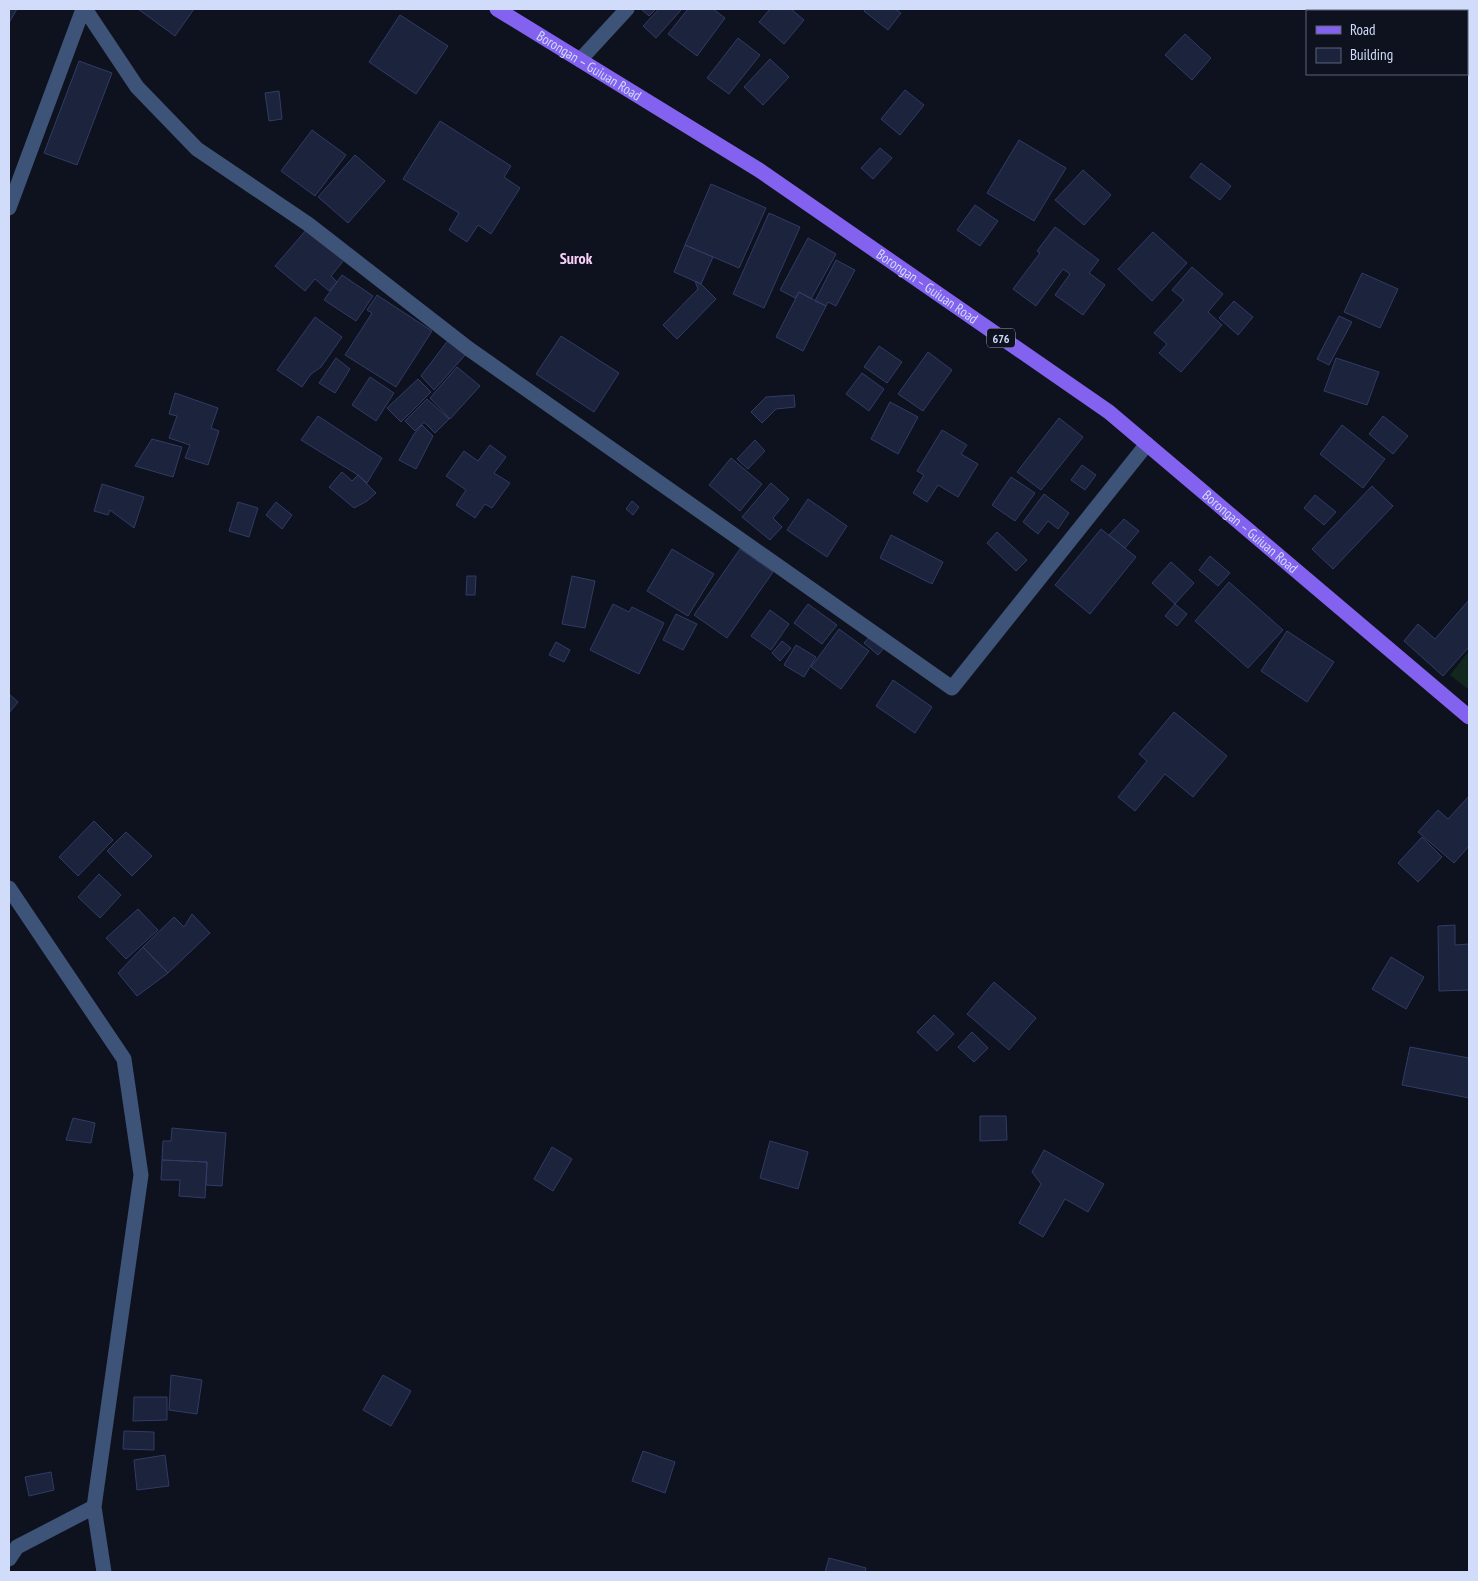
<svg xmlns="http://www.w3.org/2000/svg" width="1478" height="1581" viewBox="0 0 1478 1581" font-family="'PT Sans Narrow',sans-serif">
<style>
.green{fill:#12271e}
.building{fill:#1c233d;stroke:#313b66}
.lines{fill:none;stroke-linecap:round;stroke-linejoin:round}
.minor{stroke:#3e5378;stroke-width:15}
.major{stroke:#8362ef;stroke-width:15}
.labels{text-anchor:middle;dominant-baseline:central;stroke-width:5;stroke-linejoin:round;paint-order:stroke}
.shield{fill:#0e121e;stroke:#969fb8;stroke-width:1}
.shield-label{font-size:12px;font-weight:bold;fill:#d0dcfa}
.street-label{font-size:14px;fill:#d0dcfa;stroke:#0e121e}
.quarter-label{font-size:16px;font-weight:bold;fill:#f9d2fa;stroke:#0e121e}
</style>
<rect width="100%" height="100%" fill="#0e121e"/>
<!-- green -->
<path class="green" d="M1469,651V690L1450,675Z"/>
<!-- building -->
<path class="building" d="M9,9H17L9,23Z
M138,9H194L175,36Z
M641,9H656L649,16Z
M659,9H680L681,10L656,38L643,26Z
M688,9H713L725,18L697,56L668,34Z
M770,9H791L804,20L784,44L759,22Z
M865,9H895L901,13L888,30L864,11Z
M400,15L448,46L416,94L369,62Z
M1185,34L1211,58L1192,80L1165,55Z
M738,38L760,55L729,94L707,78Z
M770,59L789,77L763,105L744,87Z
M79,61L112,73L77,165L44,153Z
M905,90L924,105L900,135L881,119Z
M279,91L282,119L269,121L265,93Z
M440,121L511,166L504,177L520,188L491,234L478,225L467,242L449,230L459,213L403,179Z
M312,130L346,155L315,196L281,171Z
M1019,140L1066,168L1034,221L987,193Z
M880,148L892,158L873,179L861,168Z
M355,155L385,181L348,223L318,197Z
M1201,163L1231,186L1220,200L1190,177Z
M1083,170L1111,195L1084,225L1055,200Z
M711,184L766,208L739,268L685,245Z
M975,205L998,221L980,246L957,230Z
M769,213L800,227L764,308L733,294Z
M1055,227L1099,260L1089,273L1105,285L1083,315L1055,295L1070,274L1063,269L1036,306L1013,289L1040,253L1037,251Z
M307,229L344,260L331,276L337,282L329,291L315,279L305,291L275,266Z
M1153,232L1187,263L1152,301L1118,269Z
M808,238L836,254L811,299L799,292L795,298L780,290Z
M685,245L713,257L701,284L674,272Z
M836,260L855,270L836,306L828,302L826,306L815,301Z
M1192,267L1223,294L1208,312L1222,325L1181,372L1159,353L1167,344L1154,333L1184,300L1172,290Z
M1362,273L1398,289L1380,328L1344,312Z
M342,275L373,296L356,321L324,300Z
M695,281L701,284L716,299L677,339L663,325L698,289Z
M799,292L826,306L803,351L776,337Z
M377,295L432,331L396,387L345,355L372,313L367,310Z
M1234,301L1253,317L1238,335L1219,318Z
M1339,316L1352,322L1329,365L1317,359Z
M315,317L342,337L321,367L311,374L302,387L277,370Z
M561,336L619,373L594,412L536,374Z
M449,339L467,353L434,390L421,376Z
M879,346L902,362L887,383L864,367Z
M928,352L952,370L923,411L898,394Z
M336,358L350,369L335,393L319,383Z
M1336,358L1379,372L1367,405L1324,391Z
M457,367L480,386L450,419L430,398Z
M862,373L884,389L869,411L846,394Z
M370,377L394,393L376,421L352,405Z
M418,379L431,392L401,422L387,408Z
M175,393L218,408L211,428L219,431L208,465L185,458L190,445L169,438L177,416L169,414Z
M794,395L795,407L776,409L762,423L751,412L766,397Z
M427,399L449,419L435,433L424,422L415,431L405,421Z
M890,402L918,417L898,454L871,439Z
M318,416L382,458L367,483L358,475L301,440Z
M1383,416L1408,436L1393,454L1369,434Z
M1059,418L1083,437L1041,490L1017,472Z
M422,425L433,436L416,469L399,460L414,434Z
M1342,425L1385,459L1363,488L1320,454Z
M942,430L967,445L961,454L978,464L958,497L938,485L927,502L913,493L924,475L917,471Z
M152,439L182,447L173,477L135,466Z
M755,440L765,451L748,469L737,459Z
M490,445L506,457L494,473L510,483L492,508L485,504L475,518L456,505L466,490L446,476L464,451L478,461Z
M731,458L762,484L740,511L709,485Z
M1082,465L1096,475L1085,490L1071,480Z
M342,472L352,481L358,475L376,493L367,501L354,508L329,487Z
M1011,477L1035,493L1015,521L992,505Z
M771,483L789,499L773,518L782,527L770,540L742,517Z
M102,484L144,497L134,528L110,510L108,515L94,511Z
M1372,486L1393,506L1333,569L1312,549Z
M1044,494L1069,513L1058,529L1048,521L1038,534L1023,522Z
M1315,495L1336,512L1324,525L1304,508Z
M808,499L847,526L827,557L787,530Z
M632,501L639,507L633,515L626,509Z
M238,502L258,508L249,537L229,531Z
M276,502L292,515L282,529L266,515Z
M1124,519L1139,531L1125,548L1109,535Z
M1101,529L1136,557L1090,614L1055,585Z
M997,532L1027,560L1016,571L987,543Z
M891,535L943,562L932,584L880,558Z
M672,549L714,574L688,616L647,591Z
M740,549L773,572L727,638L694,615Z
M1210,556L1230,573L1218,586L1199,570Z
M1171,562L1194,583L1175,604L1152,583Z
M467,576H476L475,595H466Z
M572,576L595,581L585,628L562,624Z
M1229,582L1283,630L1248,668L1195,621Z
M1469,600V647L1443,676L1404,641L1418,624L1435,639Z
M613,604L629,612L632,607L664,623L639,674L590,650Z
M808,604L837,625L822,644L794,623Z
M1175,604L1187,614L1177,626L1165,616Z
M770,610L789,624L771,650L751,636Z
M676,614L697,624L683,650L663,640Z
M839,629L869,651L841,689L811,667Z
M1287,631L1334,662L1307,702L1261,671Z
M871,635L885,647L878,655L864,643Z
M782,641L791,648L780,661L772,653Z
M556,642L570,650L564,662L549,655Z
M796,645L816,657L804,677L784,665Z
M893,680L932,707L915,733L876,706Z
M9,694L18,702L9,713Z
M1174,712L1227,756L1193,797L1165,774L1135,811L1118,797L1147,761L1139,754Z
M1469,796V846L1454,863L1418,832L1438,810L1448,819Z
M94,821L113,840L78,876L59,857Z
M126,832L152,856L132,876L107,851Z
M1422,837L1442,857L1418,882L1398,863Z
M99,874L121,895L100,918L78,897Z
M138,909L158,930L126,959L106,938Z
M192,914L210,933L168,973L143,947L174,917L184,927Z
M1455,925V945L1469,944V990L1439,991L1438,926Z
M143,947L168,973L137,996L118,973Z
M1391,957L1424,977L1406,1009L1372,989Z
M994,982L1036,1018L1009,1050L967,1014Z
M934,1015L954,1034L937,1051L917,1032Z
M972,1032L988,1048L974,1062L958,1047Z
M1410,1047L1469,1058V1098L1402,1085Z
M980,1116H1006L1007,1140L980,1141Z
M73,1118L95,1123L91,1143L66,1140Z
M172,1128L226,1133L222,1186L206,1185L207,1162L162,1160L163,1141H171Z
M770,1141L808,1152L798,1189L760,1178Z
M552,1147L572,1159L553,1191L534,1179Z
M1044,1150L1104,1184L1088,1212L1065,1199L1043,1237L1019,1223L1041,1184L1032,1172Z
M162,1160L207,1162L205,1198L179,1196L180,1180H161Z
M171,1375L202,1380L197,1414L169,1410Z
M383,1375L411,1391L391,1426L363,1410Z
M134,1397H167V1420L133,1421Z
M124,1431L154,1432V1450L123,1449Z
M643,1451L675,1462L665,1493L632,1481Z
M165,1455L169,1486L137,1490L134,1460Z
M51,1472L54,1490L29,1496L25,1477Z
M829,1558L866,1568L865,1572H825Z"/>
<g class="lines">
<!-- minor -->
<path class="minor" d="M85,9L137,87L197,149L308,224L469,349L952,688L1147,444
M580,60L627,9
M9,208L83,9
M9,888L124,1059L141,1175L94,1507L104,1572
M9,1559L17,1547L94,1507"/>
<!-- major -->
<path class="major" id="s1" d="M497,9L759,170L1109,412L1469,717"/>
</g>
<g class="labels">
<!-- shield labels -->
<rect class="shield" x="987" y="328.5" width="28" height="19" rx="4"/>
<g class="shield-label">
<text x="1001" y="338">676</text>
</g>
<!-- street labels -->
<g class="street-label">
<text stroke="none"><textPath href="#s1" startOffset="108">Borongan – Guiuan Road</textPath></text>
<text stroke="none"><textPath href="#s1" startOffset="512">Borongan – Guiuan Road</textPath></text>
<text stroke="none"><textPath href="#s1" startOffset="918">Borongan – Guiuan Road</textPath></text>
</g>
<!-- quarter labels -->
<g class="quarter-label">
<text x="576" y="258">Surok</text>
</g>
</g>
<!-- border -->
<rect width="1478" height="1581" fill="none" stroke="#d0dcfa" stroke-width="20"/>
<!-- legend -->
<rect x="1306" y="10" width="162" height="65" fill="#0e121e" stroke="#5c6376"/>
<rect x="1316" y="26" width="25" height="8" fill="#8362ef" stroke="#5c6376"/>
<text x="1350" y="35" font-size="15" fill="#d0dcfa">Road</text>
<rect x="1316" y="48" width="25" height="15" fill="#1c233d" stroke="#5c6376"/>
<text x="1350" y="60" font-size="15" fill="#d0dcfa">Building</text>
</svg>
